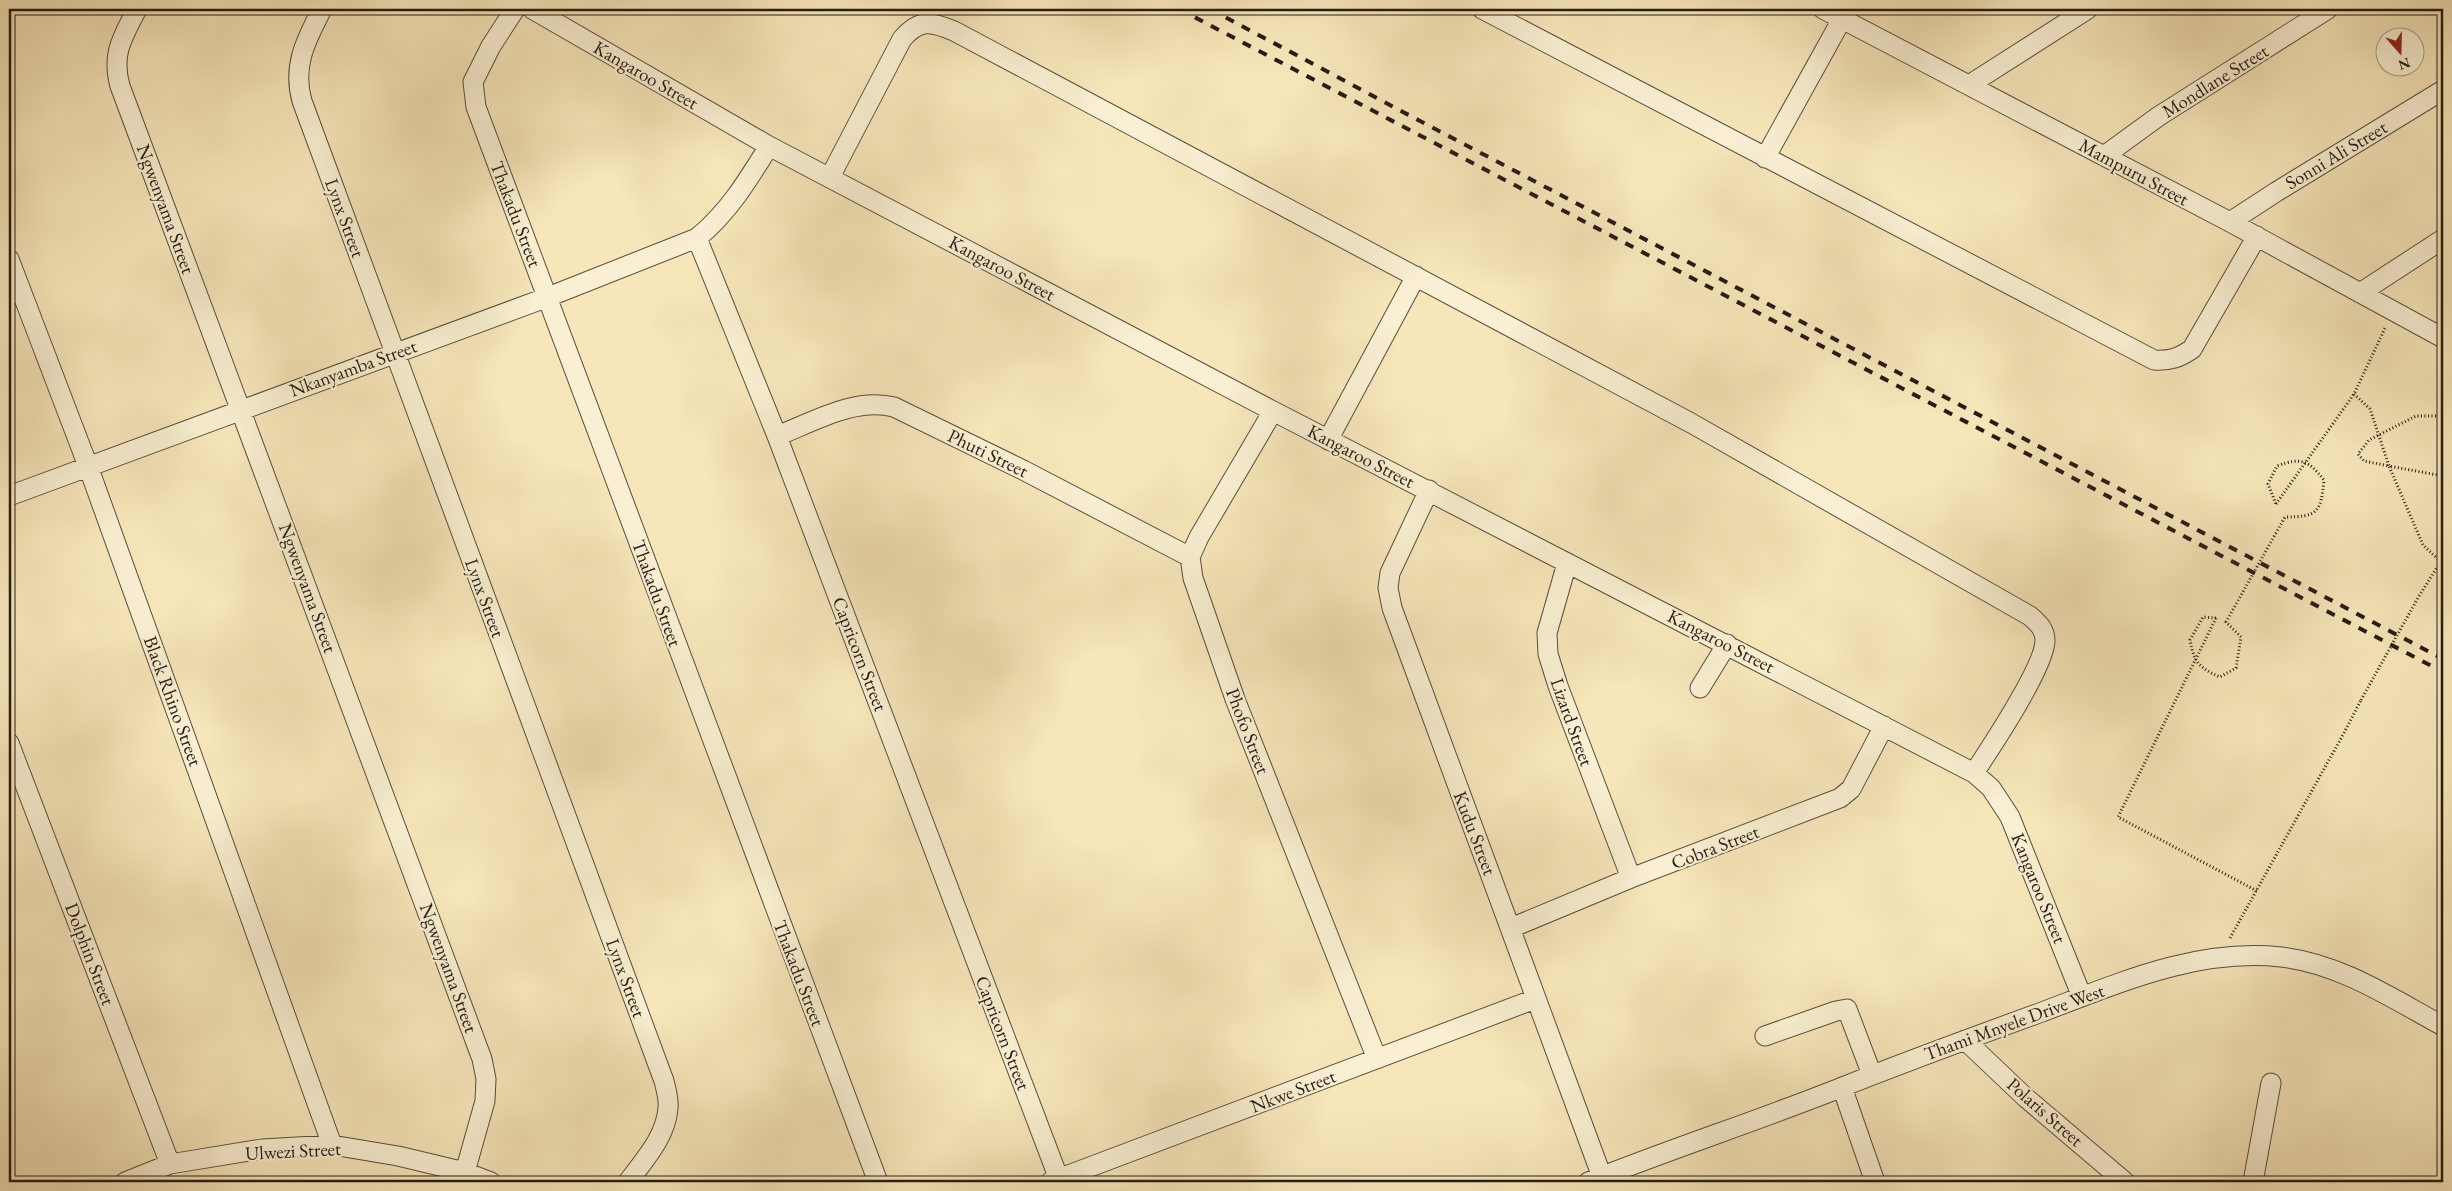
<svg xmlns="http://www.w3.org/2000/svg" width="2452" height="1191" viewBox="0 0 2452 1191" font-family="'EB Garamond',serif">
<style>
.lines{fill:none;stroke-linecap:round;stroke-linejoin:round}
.minor-casing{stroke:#5a4e3c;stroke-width:21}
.path{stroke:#261c12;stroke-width:3;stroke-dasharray:1 2.5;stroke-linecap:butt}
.minor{stroke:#f9efd2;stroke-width:19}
.rail{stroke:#261c12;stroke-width:4;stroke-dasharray:9 9;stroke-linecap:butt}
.path-bridge{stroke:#261c12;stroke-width:3;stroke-dasharray:1 2.5;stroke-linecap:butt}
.labels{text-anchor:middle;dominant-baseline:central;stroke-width:4.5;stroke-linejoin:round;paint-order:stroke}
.street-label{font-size:19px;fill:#261c12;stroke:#f9efd2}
</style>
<rect width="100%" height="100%" fill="#f6e6ba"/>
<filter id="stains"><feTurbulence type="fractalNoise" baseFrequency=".004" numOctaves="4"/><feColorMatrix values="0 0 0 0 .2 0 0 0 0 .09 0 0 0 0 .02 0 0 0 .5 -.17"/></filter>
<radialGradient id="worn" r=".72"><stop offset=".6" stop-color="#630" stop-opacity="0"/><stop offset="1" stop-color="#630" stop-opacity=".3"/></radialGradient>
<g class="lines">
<defs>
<path id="minor" d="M137,9C123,37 111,53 120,86L482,1059L486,1079L485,1101L465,1172
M322,9C306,40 292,66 302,101L664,1081C666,1089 669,1099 668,1108C666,1137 644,1160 628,1182
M515,9L491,46L473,82L476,107L878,1182
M532,9L769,146L1273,411L1974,773L1991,788L2010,817L2082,997
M1482,9L2154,360C2170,361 2179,358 2192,349L2257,236
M1823,9L2230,222L2443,338
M1969,85L2088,9
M2104,156L2159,116L2328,9
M1765,158L1842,19
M830,177L902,39C919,19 931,21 954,31L1691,423L2030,616C2039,624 2045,629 2045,641C2044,668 1991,747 1974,773
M2230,222L2276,192L2443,90
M697,238L777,436L1060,1182
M9,259L88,466L332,1145
M2360,293L2443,239
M1273,411L1199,537L1190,557L1193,578L1235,699L1377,1059
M777,436C813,422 855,397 894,407L1023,470L1190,557
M1328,440L1416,276
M1429,490L1390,573L1388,588L1392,608L1602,1177
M9,496L548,297L697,238C728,213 748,180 769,146
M1567,563L1547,633L1548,654L1558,686L1631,878
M1700,688L1727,644
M9,743L170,1164
M1511,928L1631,878L1840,798L1851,789L1884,726
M1765,1036L1836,1011L1847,1009L1872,1075
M1965,1040L2025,1097L2125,1182
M1842,1087L1875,1182
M125,1182L170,1164L262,1149L332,1145L398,1156L465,1172L491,1182
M1050,1182L1535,999
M1588,1182C1673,1148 1760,1120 1845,1086C1910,1060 1976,1036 2042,1012C2119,983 2197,948 2281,957C2341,964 2391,998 2443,1026
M2253,1182L2271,1083"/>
</defs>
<!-- minor casing -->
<use href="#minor" class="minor-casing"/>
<!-- path -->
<path class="path" d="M2354,394L2370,409L2389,466L2443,476
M2443,416H2416L2369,440L2358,454L2364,461L2389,466L2423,545L2441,562L2443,560
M2276,504L2354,394L2386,326
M2419,596L2443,558
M2216,618L2118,817L2257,891
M2230,938L2344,733L2361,700"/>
<!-- minor -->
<use href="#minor" class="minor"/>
<!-- rail -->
<path class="rail" d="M1179,9L2443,672
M1210,9L1420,121L2443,659"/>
<!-- path-bridge -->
<path class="path-bridge" d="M2216,618L2203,617L2190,640C2194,662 2199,668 2220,677L2236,668L2241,637L2226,622L2285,517C2317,517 2321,513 2324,480C2308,460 2301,457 2277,466L2268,484L2276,504
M2361,700L2419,596"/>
</g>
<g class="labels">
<!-- street labels -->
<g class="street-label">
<text transform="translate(646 75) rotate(30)">Kangaroo Street</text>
<text transform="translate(2215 81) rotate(-32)">Mondlane Street</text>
<text transform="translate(2336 155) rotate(-31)">Sonni Ali Street</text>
<text transform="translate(2134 172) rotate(28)">Mampuru Street</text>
<text transform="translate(166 209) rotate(70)">Ngwenyama Street</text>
<text transform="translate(516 214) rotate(69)">Thakadu Street</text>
<text transform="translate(345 218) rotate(70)">Lynx Street</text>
<text transform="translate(1002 268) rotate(28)">Kangaroo Street</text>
<text transform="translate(353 368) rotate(-20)">Nkanyamba Street</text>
<text transform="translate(988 453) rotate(26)">Phuti Street</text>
<text transform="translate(1361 456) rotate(27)">Kangaroo Street</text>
<text transform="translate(308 588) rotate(70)">Ngwenyama Street</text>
<text transform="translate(657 593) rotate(70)">Thakadu Street</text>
<text transform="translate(485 598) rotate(70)">Lynx Street</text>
<text transform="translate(1721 641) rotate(27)">Kangaroo Street</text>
<text transform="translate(860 654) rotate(69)">Capricorn Street</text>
<text transform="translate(173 701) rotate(70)">Black Rhino Street</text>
<text transform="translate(1572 722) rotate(70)">Lizard Street</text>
<text transform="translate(1248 731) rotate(69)">Phofo Street</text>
<text transform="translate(1475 833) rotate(69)">Kudu Street</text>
<text transform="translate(1715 847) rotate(-21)">Cobra Street</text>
<text transform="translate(2039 888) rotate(68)">Kangaroo Street</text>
<text transform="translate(90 954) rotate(69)">Dolphin Street</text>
<text transform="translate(449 968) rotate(70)">Ngwenyama Street</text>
<text transform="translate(799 973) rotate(69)">Thakadu Street</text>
<text transform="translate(626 978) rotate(70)">Lynx Street</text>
<text transform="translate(2014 1022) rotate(-20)">Thami Mnyele Drive West</text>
<text transform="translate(1003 1033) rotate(69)">Capricorn Street</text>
<text transform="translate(1293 1091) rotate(-21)">Nkwe Street</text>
<text transform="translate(2045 1112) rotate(41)">Polaris Street</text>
<text transform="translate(293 1151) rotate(-3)">Ulwezi Street</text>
</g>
</g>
<!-- margin -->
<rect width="2452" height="1191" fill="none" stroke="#f6e6ba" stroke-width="30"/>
<rect x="10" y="10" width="2432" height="1171" fill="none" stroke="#261c12" stroke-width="2.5"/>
<rect x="15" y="15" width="2422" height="1161" fill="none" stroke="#261c12"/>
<!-- north arrow -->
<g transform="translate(2400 52) rotate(160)"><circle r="24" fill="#f9efd2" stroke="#a59b85"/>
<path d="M0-4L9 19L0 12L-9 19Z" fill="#8f2418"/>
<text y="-8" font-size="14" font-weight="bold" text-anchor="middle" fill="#261c12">N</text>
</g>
<rect width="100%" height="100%" filter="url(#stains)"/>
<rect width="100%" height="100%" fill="url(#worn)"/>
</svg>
